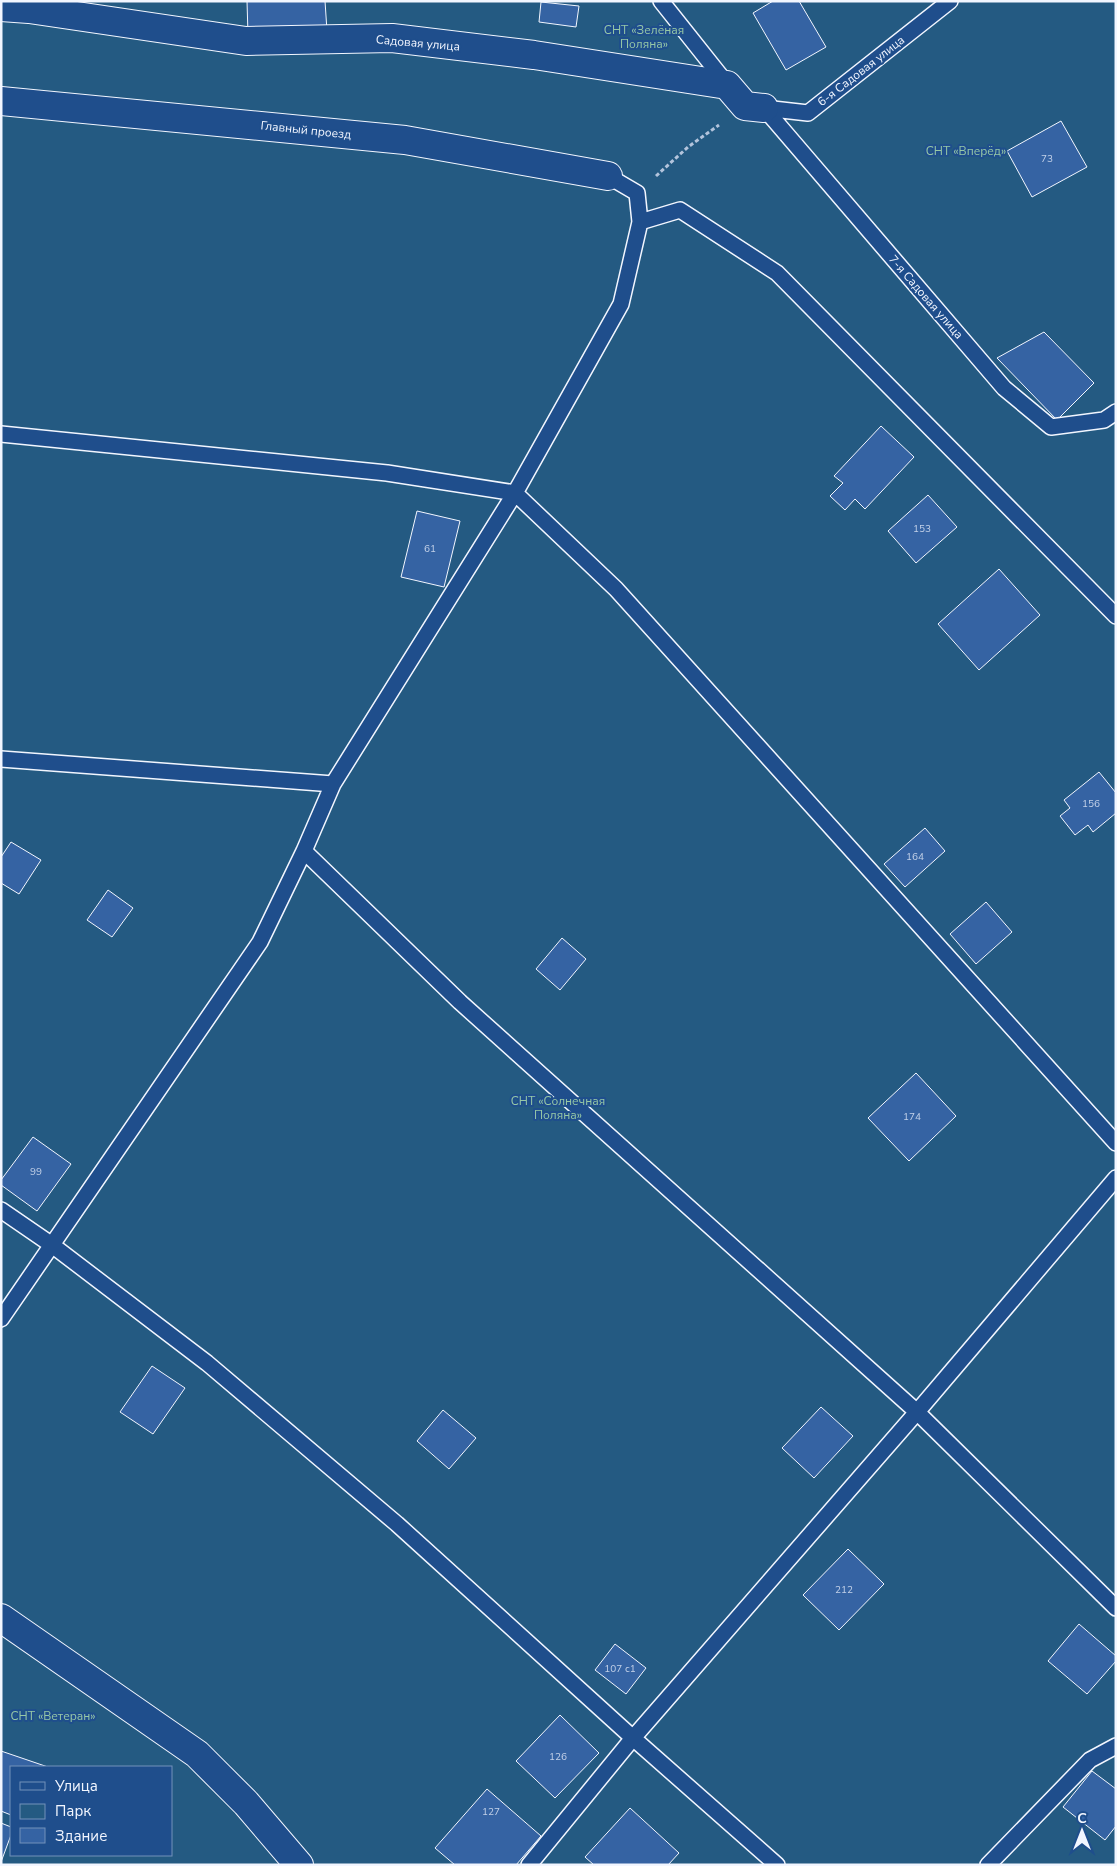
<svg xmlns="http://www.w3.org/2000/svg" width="1117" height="1866" viewBox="0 0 1117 1866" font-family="'Nunito Sans',sans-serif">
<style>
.green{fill:#245a82;stroke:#a8bbd7;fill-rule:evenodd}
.building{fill:#3563a3;stroke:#f2f6ff}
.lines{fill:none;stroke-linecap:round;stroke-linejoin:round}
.lane-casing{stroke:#f2f6ff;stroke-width:18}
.street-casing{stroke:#f2f6ff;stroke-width:30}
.path{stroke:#b3c4dc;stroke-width:3;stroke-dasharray:4 2.5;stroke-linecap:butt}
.lane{stroke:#1f4e8c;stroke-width:15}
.street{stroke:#1f4e8c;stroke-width:28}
.labels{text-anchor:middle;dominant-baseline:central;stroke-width:4;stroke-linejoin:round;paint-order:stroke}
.number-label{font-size:10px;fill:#c3d1e8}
.park-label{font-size:12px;fill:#97c8a6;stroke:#1f4e8c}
.street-label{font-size:12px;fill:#f2f6ff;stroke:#1f4e8c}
</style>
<rect width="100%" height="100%" fill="#1f4e8c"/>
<!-- green -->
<path class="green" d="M1,1H1116V1865H1ZM11,1767H171V1855H11Z"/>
<!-- building -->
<path class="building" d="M247,1H325L327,31L248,35Z
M773,1H799L826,47L786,70L753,13Z
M541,2L579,6L576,27L539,22Z
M1061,121L1087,167L1032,197L1007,151Z
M1044,332L1094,383L1057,420L997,358Z
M881,426L914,457L865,509L855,499L845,510L830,496L843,483L834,476Z
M928,495L957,527L916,563L888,531Z
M417,511L460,521L444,587L401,577Z
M999,569L1040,615L979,670L938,624Z
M1099,772L1116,793V813L1093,832L1088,825L1075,835L1060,816L1070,808L1064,800Z
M925,828L945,851L905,887L884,864Z
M11,842L41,860L19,894L1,883V857Z
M108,890L133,908L112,937L87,920Z
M986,902L1012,932L976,964L950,934Z
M562,938L586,959L560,990L536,969Z
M916,1073L956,1116L909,1161L868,1118Z
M33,1137L71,1164L37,1211L1,1185V1180Z
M152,1366L185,1388L153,1434L120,1412Z
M821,1407L853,1436L814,1478L782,1448Z
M443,1410L476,1438L449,1469L417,1441Z
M848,1549L884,1584L839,1630L803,1595Z
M1079,1624L1116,1656V1661L1087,1694L1048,1661Z
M615,1644L646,1668L626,1694L595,1670Z
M560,1715L599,1753L555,1798L516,1761Z
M1,1751L48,1767H11V1815L1,1811Z
M1092,1771L1116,1789V1826L1105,1840L1063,1807Z
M487,1789L541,1836L516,1865H455L435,1848Z
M630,1808L679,1853L668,1865H594L585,1857Z
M1,1823L11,1827V1835L1,1862Z"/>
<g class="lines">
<defs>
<path id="lane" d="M661,1L727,84
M764,108L1004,388L1051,427L1104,420L1116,412
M764,108L808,113L950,1
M640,222L680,210L777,273L1116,616
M1,434L387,473L515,493L616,589L1116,1143
M1,759L333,784
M304,851L460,1002L917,1412L1116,1608
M1,1210L52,1245L207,1363L397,1524L633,1738L777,1865
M1,1319L260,942L304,851L333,784L515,493L621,304L640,222L637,193L608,176
M529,1865L633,1738L917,1412L1116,1178
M988,1865L1090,1760L1116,1746"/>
<path id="street" d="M1,7L29,9L246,41L392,38L534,55L727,85L745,106L764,108
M1,101L405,140L608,176
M1,1618L197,1754L246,1803L299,1865"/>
</defs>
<!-- lane casing -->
<use href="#lane" class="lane-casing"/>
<!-- street casing -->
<use href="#street" class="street-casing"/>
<!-- path -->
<path class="path" d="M656,176L688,147L719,125"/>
<!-- lane -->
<use href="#lane" class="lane"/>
<!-- street -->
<use href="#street" class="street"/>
</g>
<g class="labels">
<!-- number labels -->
<g class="number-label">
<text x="1047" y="159">73</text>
<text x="922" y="529">153</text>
<text x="430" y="549">61</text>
<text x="1091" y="804">156</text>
<text x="915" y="857">164</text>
<text x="912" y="1117">174</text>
<text x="36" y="1172">99</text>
<text x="844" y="1590">212</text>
<text x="620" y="1669">107 с1</text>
<text x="558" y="1757">126</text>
<text x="491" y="1812">127</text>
</g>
<!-- park labels -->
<g class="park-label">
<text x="644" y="30">СНТ «Зелёная<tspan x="644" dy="14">Поляна»</tspan></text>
<text x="966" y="151">СНТ «Вперёд»</text>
<text x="558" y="1101">СНТ «Солнечная<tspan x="558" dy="14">Поляна»</tspan></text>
<text x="53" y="1716">СНТ «Ветеран»</text>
</g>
<!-- street labels -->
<g class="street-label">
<text transform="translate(418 43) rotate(5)">Садовая улица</text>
<text transform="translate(861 71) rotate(-38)">6-я Садовая улица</text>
<text transform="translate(306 130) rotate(6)">Главный проезд</text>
<text transform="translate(926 297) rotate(49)">7-я Садовая улица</text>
</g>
</g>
<!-- border -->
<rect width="1117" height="1866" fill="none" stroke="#f2f6ff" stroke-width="5"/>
<!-- legend -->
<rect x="10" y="1766" width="162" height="90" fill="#1f4e8c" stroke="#7391ba"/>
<rect x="20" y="1782" width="25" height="8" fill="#1f4e8c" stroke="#7391ba"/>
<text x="55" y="1791" font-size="15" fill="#f2f6ff">Улица</text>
<rect x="20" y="1804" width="25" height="15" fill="#245a82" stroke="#7391ba"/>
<text x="55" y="1816" font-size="15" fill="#f2f6ff">Парк</text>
<rect x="20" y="1828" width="25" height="15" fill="#3563a3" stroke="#7391ba"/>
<text x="55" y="1841" font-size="15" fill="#f2f6ff">Здание</text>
<!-- north arrow -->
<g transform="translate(1082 1831)" stroke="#1f4e8c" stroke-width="4" paint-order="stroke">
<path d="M0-4L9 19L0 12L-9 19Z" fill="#f2f6ff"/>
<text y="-8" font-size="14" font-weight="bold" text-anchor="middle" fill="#f2f6ff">С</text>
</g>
</svg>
